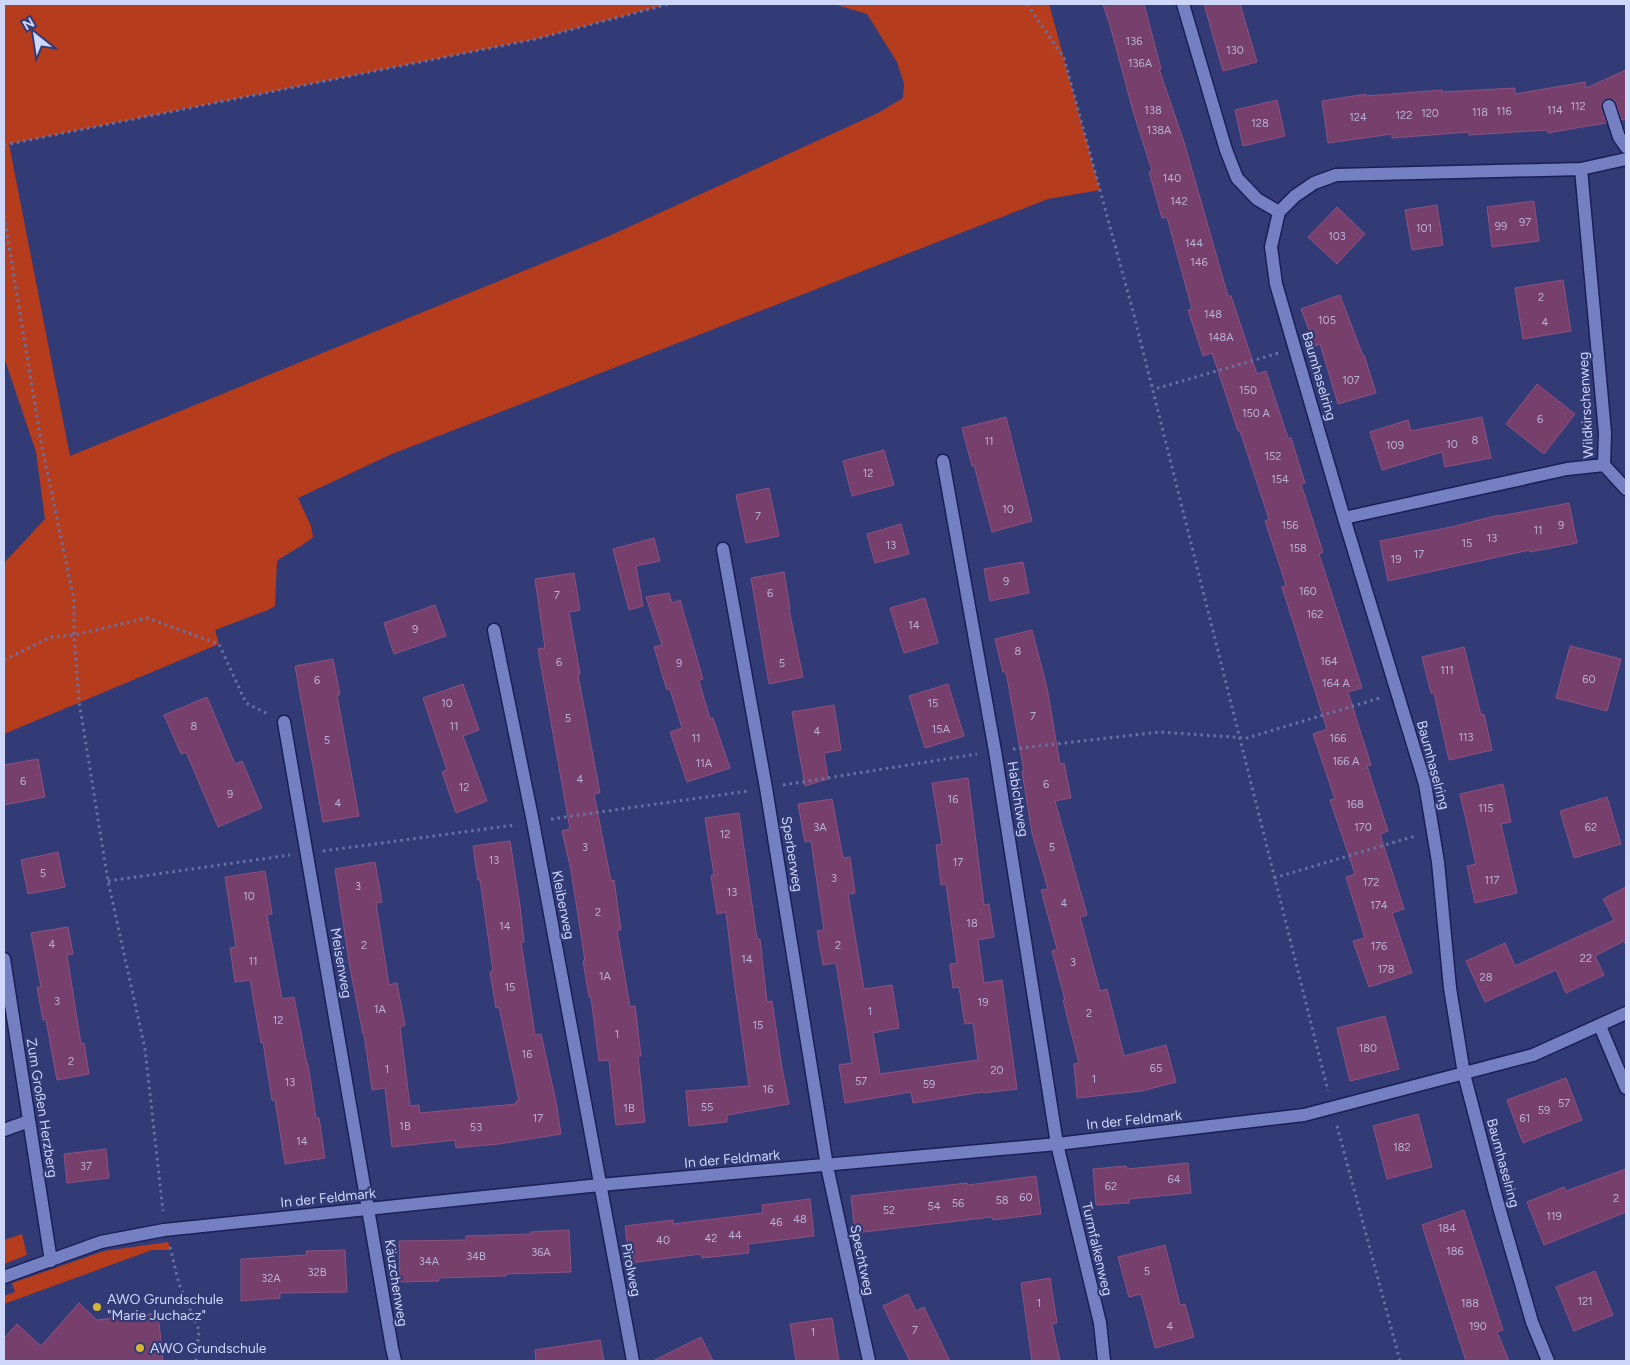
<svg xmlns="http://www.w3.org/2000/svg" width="1630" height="1365" viewBox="0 0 1630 1365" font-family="Figtree,sans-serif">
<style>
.green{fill:#b63c1e}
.building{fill:#773f6c;stroke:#8c5281}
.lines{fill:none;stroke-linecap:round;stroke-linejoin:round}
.service-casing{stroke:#1b1f57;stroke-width:15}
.minor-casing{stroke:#1b1f57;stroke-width:15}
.path{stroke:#6871a3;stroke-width:3;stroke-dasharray:2.5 4;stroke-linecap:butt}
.service{stroke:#7480c1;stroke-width:12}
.minor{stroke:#7480c1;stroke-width:12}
.poi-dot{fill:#d5b535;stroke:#323b75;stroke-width:2}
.labels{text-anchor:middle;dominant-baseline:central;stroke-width:4.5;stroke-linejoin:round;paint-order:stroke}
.number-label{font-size:11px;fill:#b8b1d6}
.street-label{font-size:14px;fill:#ced7fa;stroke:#323b75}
.poi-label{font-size:14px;fill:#ced7fa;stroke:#323b75;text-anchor:start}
</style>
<rect width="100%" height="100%" fill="#323b75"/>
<!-- green -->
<path class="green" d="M4,4H669L536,39L9,144L70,456L607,237L878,113L903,98L904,84L897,62L867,14L834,4H1049L1100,190L1048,199L392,454L298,498L311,526L313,537C303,546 289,552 277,561L275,606L268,610L215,630L219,644L4,734V563L45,519L36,452L4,357Z
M22,1234L27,1255L4,1264V1240Z
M168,1242L171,1250H152L4,1304V1296L15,1292L12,1283L104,1251Z"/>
<!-- building -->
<path class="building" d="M1103,4H1144L1161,69H1159L1184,142L1228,296H1231L1257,374L1266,371L1288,438H1291L1305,483L1301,484L1323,552L1319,554L1362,688L1348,692L1371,765L1367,766L1388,831L1380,834L1404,909L1392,913L1412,973L1369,987L1353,941L1365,938L1346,877L1355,874L1330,800L1335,799L1313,734L1327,729L1282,587L1286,585L1265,521L1269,519L1240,431H1238L1212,353L1203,356L1188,310L1192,309L1167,217L1162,218L1149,172L1152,171L1133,111L1110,25Z
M1204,4H1240L1257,62L1223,71Z
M1626,70V119L1622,120L1615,100L1607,98L1603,101L1601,105L1606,123L1570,129L1548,133L1547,130L1469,135V132L1392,138V134L1328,143L1322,101L1366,94V96L1442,90V92L1515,88V94L1585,82L1586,88Z
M1277,100L1285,136L1243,146L1235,110Z
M1534,201L1539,241L1492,247L1487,207Z
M1437,205L1443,245L1412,250L1405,210Z
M1337,207L1365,234L1337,264L1308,237Z
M1563,280L1571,331L1523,339L1515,288Z
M1340,295L1363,356L1364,355L1376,393L1338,404L1320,344L1315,346L1301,309Z
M1537,384L1575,414L1544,454L1506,424Z
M1006,417L1032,521L992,532L974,465L972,466L962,428Z
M1482,417L1491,458L1445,467L1442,452L1382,470L1370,432L1408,420L1411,431Z
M884,450L894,485L852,496L843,461Z
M769,488L779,536L746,543L736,495Z
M1569,503L1577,543L1530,552V550L1388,581L1380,541L1451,527L1499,515L1500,516Z
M901,524L909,554L875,563L867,534Z
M654,538L660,561L636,566L643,606L629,610L613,549Z
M1023,562L1029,593L990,601L984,569Z
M784,572L790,609H789L803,677L769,684L751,578Z
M574,573L580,610L569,612L580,674L578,675L600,793L594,794L611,881L614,880L621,930H617L630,1007L635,1006L641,1056H638L645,1122L616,1125L609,1060L599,1061L591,997H589L583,961H585L571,870L562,831L570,829L538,649L545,648L535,579Z
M669,593L672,603L680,600L703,679L699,681L710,719L713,718L730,768L687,782L670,732L682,728L670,689L667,690L654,647L662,645L646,597Z
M925,598L938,643L904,653L890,608Z
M435,605L446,636L394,654L384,623Z
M1032,630L1047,688L1060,764L1064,763L1071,798L1055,801L1087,915L1080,917L1100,991L1107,989L1124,1056L1166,1045L1176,1082L1142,1091L1077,1098L1074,1064L1079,1063L1063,1000H1065L1052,951L1057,949L1041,890L1048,889L1032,833L1022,771H1024L1006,672H1003L995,639Z
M1570,646L1621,659L1607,711L1556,698Z
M1464,647L1481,715L1484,714L1492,750L1449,760L1434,693H1431L1422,657Z
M333,659L340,695H337L359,816L323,822L295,666Z
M463,684L479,730L463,736L487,801L456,813L442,772L447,770L423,698Z
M948,684L964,736L925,748L909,696Z
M207,697L235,764L242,761L262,808L218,827L186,752L181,754L164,715Z
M834,705L841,750L824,753L828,779L805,786L792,712Z
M38,759L45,797L4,805V765Z
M968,778L984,905L989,904L994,937L978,940L984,983L1002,980L1017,1089L983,1093V1092L913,1103L911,1092L845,1103L839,1065L852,1063L836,963L823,965L817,931L824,930L811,841L805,842L798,804L832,799L843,858L850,857L855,893L848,894L864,989L892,985L899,1028L873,1033L880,1074L978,1060L973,1023L965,1024L959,987L953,988L950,964L957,963L946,884L941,885L936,845L942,844L932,783Z
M1503,784L1511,822L1501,824L1517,893L1475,903L1467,866L1476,864L1460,794Z
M1607,797L1621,844L1574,858L1560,811Z
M739,813L757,939H760L767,1002L772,1001L782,1068L789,1104L727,1115V1122L689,1126L686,1091L749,1086L734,980L726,912L717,914L711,876L714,875L705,818Z
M510,841L520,906L524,942H521L535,1035L541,1034L556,1102L561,1134L499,1144L456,1148L455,1140L392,1147L385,1088L372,1090L364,1034H363L350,968L335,869L375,862L382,902L376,903L389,985L397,983L405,1025L400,1027L410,1106L419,1105L420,1113L516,1104V1101H519L499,1007L496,1008L490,972L493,971L480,880H478L473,846Z
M58,852L65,887L28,894L21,860Z
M265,871L272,914L267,915L282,999L294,997L307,1064H308L316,1118H319L325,1158L285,1164L275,1100H272L263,1042L261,1043L250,980L235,982L230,948L236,947L225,877Z
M1626,887V945L1624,941L1595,956L1604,975L1566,993L1556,970L1485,1002L1466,961L1505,943L1515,966L1614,920L1603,899Z
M68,927L73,954L67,955L81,1044L84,1043L89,1074L57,1080L46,1020H43L37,987H41L31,933Z
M1385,1016L1399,1069L1350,1081L1337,1028Z
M1566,1078L1582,1120L1523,1143L1507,1100Z
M1418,1114L1432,1167L1387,1179L1373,1126Z
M106,1149L109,1178L67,1183L64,1154Z
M1188,1163L1191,1193L1129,1199V1203L1096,1205L1093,1169L1126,1166L1127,1169Z
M1626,1169V1212L1544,1245L1527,1202L1564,1187L1566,1191Z
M1036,1176L1041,1214L993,1220L992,1217L855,1233L851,1196L967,1183L968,1185Z
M810,1199L814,1236L748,1244L749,1253L702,1258L701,1254L630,1263L625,1226L673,1220V1224L763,1213L762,1205Z
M1464,1210L1503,1330L1497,1332L1509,1361H1466L1422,1225Z
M569,1230L571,1272L506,1274V1276L439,1278V1281L400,1282L399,1241L466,1240V1236L531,1234V1232Z
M1165,1245L1180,1305L1185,1304L1194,1337L1155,1348L1141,1294L1129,1297L1118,1257Z
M345,1250L347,1292L280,1293V1298L241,1301V1259L307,1255L306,1251Z
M1595,1271L1613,1315L1574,1331L1556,1287Z
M1050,1278L1057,1323L1052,1324L1060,1361H1032L1021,1283Z
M908,1294L916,1311L924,1307L950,1361H910L883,1306Z
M79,1303L97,1320L158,1313L163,1361H4V1338L17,1324L41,1346Z
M832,1318L839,1361H796L790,1324Z
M701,1337L713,1361H653Z
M600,1340L604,1361H536L535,1350Z"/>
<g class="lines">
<defs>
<path id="service" d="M1609,106L1619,137L1626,147
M1100,1323L1104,1361"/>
<path id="minor" d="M1183,4L1226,150L1237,178L1257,199L1279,212
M1581,169L1605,433L1604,465
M943,461L995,751L1057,1144L1100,1323
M1604,465L1626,489
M1344,518L1567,469L1604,465
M723,549L766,788L827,1166L869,1361
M494,630L533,822L633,1361
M284,722L392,1348L395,1361
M4,959L51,1261
M1600,1026L1626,1088
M4,1130L29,1121
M4,1277L101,1242L164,1230L600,1185L1057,1144L1304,1115L1533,1055L1626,1013
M1548,1361L1532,1322L1498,1204L1464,1074L1450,988L1438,862L1425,784L1344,518L1276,284L1271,247L1279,212L1295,196L1314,183L1336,175L1581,169L1626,159"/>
</defs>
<!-- service casing -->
<use href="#service" class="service-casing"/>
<!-- minor casing -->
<use href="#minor" class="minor-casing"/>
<!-- path -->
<path class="path" d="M1027,4L1064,58L1134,315L1328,1091
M4,145L536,39L669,4
M4,216L42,447L74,600V635L79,701L108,881L145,1049L163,1211
M1151,385L1158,388L1279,353
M4,660L51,637L74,635L147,618L219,644L246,703L268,714
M1013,749L1160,732L1247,738L1380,698
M783,785L977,754
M551,819L748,791
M323,851L515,825
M1274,878L1415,836
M108,881L290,855
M1337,1126L1400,1361
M170,1247L179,1284L199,1330L196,1361"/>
<!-- service -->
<use href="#service" class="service"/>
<!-- minor -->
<use href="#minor" class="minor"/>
</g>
<!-- markers -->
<g class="poi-dot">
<circle cx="97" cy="1307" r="5"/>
<circle cx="140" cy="1348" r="5"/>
</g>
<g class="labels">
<!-- number labels -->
<g class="number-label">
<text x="1134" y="41">136</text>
<text x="1235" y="50">130</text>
<text x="1140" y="63">136A</text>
<text x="1578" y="106">112</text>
<text x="1153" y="110">138</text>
<text x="1555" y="110">114</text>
<text x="1504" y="111">116</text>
<text x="1480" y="112">118</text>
<text x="1430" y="113">120</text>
<text x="1404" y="115">122</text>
<text x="1358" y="117">124</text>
<text x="1260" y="123">128</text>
<text x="1159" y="130">138A</text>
<text x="1172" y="178">140</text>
<text x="1179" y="201">142</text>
<text x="1525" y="222">97</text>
<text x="1501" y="226">99</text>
<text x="1424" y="228">101</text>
<text x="1337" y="236">103</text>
<text x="1194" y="243">144</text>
<text x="1199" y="262">146</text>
<text x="1541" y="297">2</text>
<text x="1213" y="314">148</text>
<text x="1327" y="320">105</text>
<text x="1545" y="322">4</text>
<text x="1221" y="337">148A</text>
<text x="1351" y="380">107</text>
<text x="1248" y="390">150</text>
<text x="1256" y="413">150 A</text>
<text x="1540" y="419">6</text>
<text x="1475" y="440">8</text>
<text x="989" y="441">11</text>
<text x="1452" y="444">10</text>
<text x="1395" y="445">109</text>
<text x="1273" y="456">152</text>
<text x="868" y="473">12</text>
<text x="1280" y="479">154</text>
<text x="1008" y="509">10</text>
<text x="758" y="516">7</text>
<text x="1290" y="525">156</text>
<text x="1561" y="525">9</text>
<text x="1538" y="530">11</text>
<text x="1492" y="538">13</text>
<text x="1467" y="543">15</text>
<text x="891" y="545">13</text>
<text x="1298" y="548">158</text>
<text x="1419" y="554">17</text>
<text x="1396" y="559">19</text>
<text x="1006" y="581">9</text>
<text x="1308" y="591">160</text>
<text x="770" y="593">6</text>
<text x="557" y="595">7</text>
<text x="1315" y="614">162</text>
<text x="914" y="625">14</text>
<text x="415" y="629">9</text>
<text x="1018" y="651">8</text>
<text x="1329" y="661">164</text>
<text x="559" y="662">6</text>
<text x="679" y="663">9</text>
<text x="782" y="663">5</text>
<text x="1447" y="670">111</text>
<text x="1589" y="679">60</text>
<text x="317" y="680">6</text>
<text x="1336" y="683">164 A</text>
<text x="447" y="703">10</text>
<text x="933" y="703">15</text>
<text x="1033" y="716">7</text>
<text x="568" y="718">5</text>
<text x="194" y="726">8</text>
<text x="454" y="726">11</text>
<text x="941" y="729">15A</text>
<text x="817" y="731">4</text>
<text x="1466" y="737">113</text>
<text x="696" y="738">11</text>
<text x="1338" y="738">166</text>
<text x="327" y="740">5</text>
<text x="1346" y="761">166 A</text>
<text x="704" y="763">11A</text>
<text x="580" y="779">4</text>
<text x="23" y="781">6</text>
<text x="1046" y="784">6</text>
<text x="464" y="787">12</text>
<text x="230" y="794">9</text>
<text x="953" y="799">16</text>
<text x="338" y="803">4</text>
<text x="1355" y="804">168</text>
<text x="1486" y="808">115</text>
<text x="820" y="827">3A</text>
<text x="1363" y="827">170</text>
<text x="1591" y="827">62</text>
<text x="725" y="834">12</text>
<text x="585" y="847">3</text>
<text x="1052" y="847">5</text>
<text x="494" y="860">13</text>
<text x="958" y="862">17</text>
<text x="43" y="873">5</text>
<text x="834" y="878">3</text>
<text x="1492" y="880">117</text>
<text x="1371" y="882">172</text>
<text x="358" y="886">3</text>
<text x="732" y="892">13</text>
<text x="249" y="896">10</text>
<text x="1064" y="903">4</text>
<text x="1379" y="905">174</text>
<text x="598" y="912">2</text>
<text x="972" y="923">18</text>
<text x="505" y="926">14</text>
<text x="52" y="944">4</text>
<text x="364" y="945">2</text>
<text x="838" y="945">2</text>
<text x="1379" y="946">176</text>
<text x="1586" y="958">22</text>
<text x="747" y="959">14</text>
<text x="253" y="961">11</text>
<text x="1073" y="962">3</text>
<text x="1386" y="969">178</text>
<text x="605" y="976">1A</text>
<text x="1486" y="977">28</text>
<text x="510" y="987">15</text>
<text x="57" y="1001">3</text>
<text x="983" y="1002">19</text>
<text x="380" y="1009">1A</text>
<text x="870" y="1011">1</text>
<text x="1089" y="1013">2</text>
<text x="278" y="1020">12</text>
<text x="758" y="1025">15</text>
<text x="617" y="1034">1</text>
<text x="1368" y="1048">180</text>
<text x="527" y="1054">16</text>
<text x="71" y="1061">2</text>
<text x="1156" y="1068">65</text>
<text x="387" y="1069">1</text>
<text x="997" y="1070">20</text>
<text x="1094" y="1079">1</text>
<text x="861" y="1081">57</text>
<text x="290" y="1082">13</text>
<text x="929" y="1084">59</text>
<text x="768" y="1089">16</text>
<text x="1564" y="1103">57</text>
<text x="707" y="1107">55</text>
<text x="629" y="1108">1B</text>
<text x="1544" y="1110">59</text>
<text x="538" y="1118">17</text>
<text x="1525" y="1118">61</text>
<text x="405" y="1126">1B</text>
<text x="476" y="1127">53</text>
<text x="302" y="1141">14</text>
<text x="1402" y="1147">182</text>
<text x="86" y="1166">37</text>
<text x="1174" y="1179">64</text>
<text x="1111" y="1186">62</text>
<text x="1026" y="1197">60</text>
<text x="1616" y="1198">2</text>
<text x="1002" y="1200">58</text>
<text x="958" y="1203">56</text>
<text x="934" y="1206">54</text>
<text x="889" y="1210">52</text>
<text x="1554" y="1216">119</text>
<text x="800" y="1219">48</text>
<text x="776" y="1222">46</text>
<text x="1447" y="1228">184</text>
<text x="735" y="1235">44</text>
<text x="711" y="1238">42</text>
<text x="663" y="1240">40</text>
<text x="1455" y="1251">186</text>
<text x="541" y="1252">36A</text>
<text x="476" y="1256">34B</text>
<text x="429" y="1261">34A</text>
<text x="1147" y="1271">5</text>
<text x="317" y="1272">32B</text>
<text x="271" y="1278">32A</text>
<text x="1585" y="1301">121</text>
<text x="1039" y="1303">1</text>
<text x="1470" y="1303">188</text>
<text x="1170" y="1326">4</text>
<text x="1478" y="1326">190</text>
<text x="915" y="1330">7</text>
<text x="813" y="1332">1</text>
</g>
<!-- street labels -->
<g class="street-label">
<text transform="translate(1319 376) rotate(74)">Baumhaselring</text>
<text transform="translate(1586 405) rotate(-93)">Wildkirschenweg</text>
<text transform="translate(1433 765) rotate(75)">Baumhaselring</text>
<text transform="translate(1018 799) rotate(81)">Habichtweg</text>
<text transform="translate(792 854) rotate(81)">Sperberweg</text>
<text transform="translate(563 905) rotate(79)">Kleiberweg</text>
<text transform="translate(341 963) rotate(80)">Meisenweg</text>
<text transform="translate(42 1108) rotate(81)">Zum Großen Herzberg</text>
<text transform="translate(1134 1120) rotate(-6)">In der Feldmark</text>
<text transform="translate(732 1159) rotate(-5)">In der Feldmark</text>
<text transform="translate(1503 1163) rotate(75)">Baumhaselring</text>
<text transform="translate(328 1198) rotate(-6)">In der Feldmark</text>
<text transform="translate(1097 1249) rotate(77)">Turmfalkenweg</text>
<text transform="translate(862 1260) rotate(78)">Spechtweg</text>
<text transform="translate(631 1270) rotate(79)">Pirolweg</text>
<text transform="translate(396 1283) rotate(81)">Käuzchenweg</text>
</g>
<!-- poi labels -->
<g class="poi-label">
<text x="107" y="1299">AWO Grundschule<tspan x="107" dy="16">"Marie Juchacz"</tspan></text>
<text x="150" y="1348">AWO Grundschule</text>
</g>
</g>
<!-- border -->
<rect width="1630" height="1365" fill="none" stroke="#ced7fa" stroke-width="10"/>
<!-- north arrow -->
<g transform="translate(35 35) rotate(330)" stroke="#323b75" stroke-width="4" paint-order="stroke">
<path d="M0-4L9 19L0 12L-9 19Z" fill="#ced7fa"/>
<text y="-8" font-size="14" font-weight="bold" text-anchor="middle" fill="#ced7fa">N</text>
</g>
</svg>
